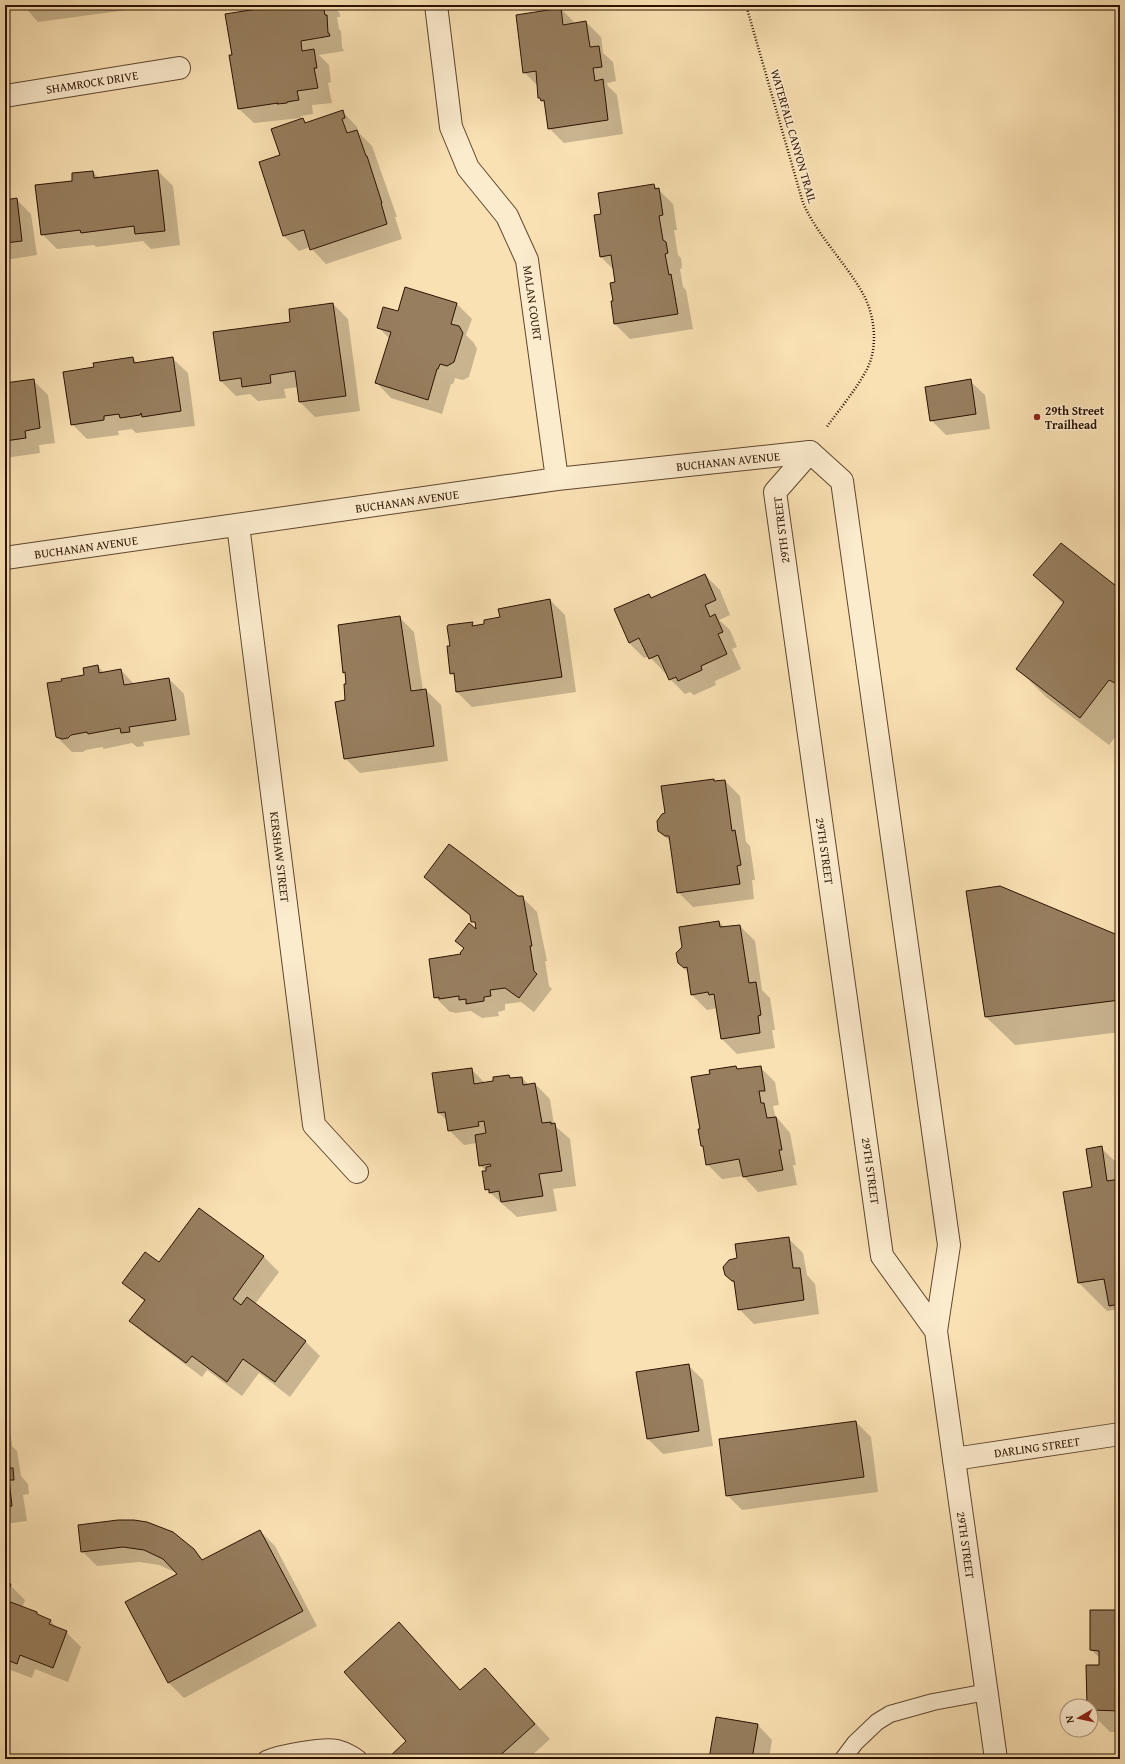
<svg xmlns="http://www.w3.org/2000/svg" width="1125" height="1764" viewBox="0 0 1125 1764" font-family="'Gentium Book Plus',serif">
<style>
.shadow{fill:#0003}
.building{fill:#977e5e;stroke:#2b1201}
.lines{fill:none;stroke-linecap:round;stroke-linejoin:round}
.service-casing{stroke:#5f462e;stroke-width:18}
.minor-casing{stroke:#5f462e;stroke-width:24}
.tertiary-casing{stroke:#5f462e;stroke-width:24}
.path{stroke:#2b1201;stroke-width:2.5;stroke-dasharray:1 2;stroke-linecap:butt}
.service{stroke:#fcecce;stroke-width:16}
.minor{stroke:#fcecce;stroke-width:22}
.tertiary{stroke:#fcecce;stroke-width:22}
.poi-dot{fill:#8f2418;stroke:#fcecce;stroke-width:1.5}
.labels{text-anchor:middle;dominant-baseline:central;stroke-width:3;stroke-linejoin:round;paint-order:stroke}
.street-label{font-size:12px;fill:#2b1201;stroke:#fcecce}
.poi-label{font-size:12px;font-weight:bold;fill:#2b1201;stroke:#fcecce;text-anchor:start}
</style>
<rect width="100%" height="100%" fill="#fae1b3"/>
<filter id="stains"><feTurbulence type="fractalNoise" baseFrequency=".005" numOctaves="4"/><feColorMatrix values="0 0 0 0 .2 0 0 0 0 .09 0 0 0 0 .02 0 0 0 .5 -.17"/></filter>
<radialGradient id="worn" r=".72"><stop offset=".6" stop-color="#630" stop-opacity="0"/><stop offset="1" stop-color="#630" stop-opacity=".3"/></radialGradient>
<!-- shadow -->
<path class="shadow" d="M23,5H141L142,8L38,22Z
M271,5H333L340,14V17H337L339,29L341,31L342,47L344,51L319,55L329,65L331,82L328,83L332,103L312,105L313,114L301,116V118L254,123L239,109L233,56L271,8Z
M561,9L576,24L586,22L601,37L603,53L613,62L616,81L607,83L608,86L617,95L623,134L564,143L549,128L545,104L539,98L538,86L524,72Z
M343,112L357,127L359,133L372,146L397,217H395L402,239L326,264L310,247L299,251L284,236L260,163L281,156L303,119L307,123Z
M158,171L173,186L180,245L151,249L143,241L96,247L94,245L57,249L42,234L73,182L93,172L99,178Z
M654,185L673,204L677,230H674L678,255L681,258L682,268L680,269L683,287L686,290L693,329L630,339L615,324L614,302L616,283L614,270L601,257L602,214Z
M16,199L31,214L37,255L5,260V201Z
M333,304L348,319L360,411L315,417L300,402L298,387L284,389L286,398L258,401L250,394L236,396L221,381L291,323Z
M457,304L472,319L466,335L474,343L477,349L469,377L463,380L455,378L453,384H451L442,414L391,398L377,383L390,339L378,327Z
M133,358L138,364L173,359L188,373L195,426L136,433L132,429L118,431L119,435L87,439L72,424L95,368Z
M33,380L48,395L55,443L39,445L40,453L5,458V384Z
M970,381L985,395L990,429L946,435L931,420Z
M705,575L720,590L730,615L719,620L730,630L737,647L732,649L741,669L715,681L716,685L694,695L690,692L685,694L670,679L666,672L665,673L649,656L644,658L629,643L648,595L652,598Z
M1035,575L1120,590V731L1109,745L1046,697L1018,669L1064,605Z
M550,600L565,615L576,692L472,707L457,692L455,677L451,673V647L471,623L474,627L485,625Z
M399,617L414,632L423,690H426L441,705L448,761L360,773L345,758L347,685L346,675L344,672Z
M98,666L104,673L121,670L135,685L169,679L184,694L190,735L143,742L144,746L137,747L132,743L104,749L102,747L86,750L83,752H72L57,737L85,676Z
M714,780L715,782L725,781L740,796L746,842L750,846L755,880H752L754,899L693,907L678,892L671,842L659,831Z
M425,877L518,897H522L537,912L547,961H545L549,986L552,989L534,1012L521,1002L505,1004V1010L498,1012L499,1016L482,1018L471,1011L455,1013L453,1012H450L435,997L463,955L465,949L457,941L478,931L472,917L440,892Z
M967,892L1120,937V1032L1015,1045L986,1017Z
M719,922L725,928L740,926L755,941L762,990L770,998L775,1030H772L775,1048L737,1054L722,1039L717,1008L707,1010L692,995L688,972L678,962Z
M736,1067L739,1070L760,1067L775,1082L779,1105L773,1106L775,1115L790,1133L796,1165H793L797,1185L758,1192L743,1176L722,1179L707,1164L705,1149L702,1146L701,1130L711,1075Z
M471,1069L485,1083L509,1076L512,1079L522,1078L529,1085L535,1084L550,1099L554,1125L570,1139L576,1186L553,1189L557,1211L517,1217L486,1189L487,1172L480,1165L477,1143L464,1145L449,1130L448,1121L439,1113L434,1074Z
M1101,1148L1120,1166V1316L1114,1310L1107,1311L1079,1283L1064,1193L1093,1188Z
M199,1209L264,1257L279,1272L255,1304L305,1341L320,1356L290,1397L259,1373L242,1396L207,1370L202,1377L146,1335L131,1320L145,1302L124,1283L159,1264Z
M788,1238L803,1253L807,1275L815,1284L819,1314L754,1324L739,1309L736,1285L726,1275L738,1259Z
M688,1365L703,1380L713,1446L663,1454L648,1439L637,1373Z
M856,1422L871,1437L878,1492L742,1510L727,1495Z
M5,1425L10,1430L12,1446L17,1451L21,1476L28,1484L29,1494L23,1495L27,1521L5,1524Z
M147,1523L199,1556L203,1561L260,1531L275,1546L317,1626L184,1698L169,1683L126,1603L179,1574L159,1565L139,1562L97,1566L82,1551Z
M5,1583L10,1585L25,1600L22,1608L50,1620L58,1629L66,1632L81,1647L68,1682L35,1669L32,1678L5,1668Z
M1120,1611V1732H1110L1091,1713V1706H1088L1100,1666V1658L1091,1650Z
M399,1623L461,1691L485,1669L550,1739L528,1759H388L407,1742Z
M758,1725L772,1740L769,1759H710Z"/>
<!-- building -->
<path class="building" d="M22,5H41L22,8Z
M270,5H323L325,15H327L328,33H329L330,36L301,41L302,51L314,49L317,68H314L318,88L297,91L299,100L287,102V103L277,104L278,103L238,109L229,55H232L225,14L270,7Z
M561,8L563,25L586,21L590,47L599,46L602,67L593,68L595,81L603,79L608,120L548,129L544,100L541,101L540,98H538L536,71L523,73L516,15Z
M343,110L345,118L342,119L347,133L357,130L366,156H367L382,203H381L387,224L310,250L304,230L283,236L259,162L280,155L271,129L303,118L305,123Z
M158,170L165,231L135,234L134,226L81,233L80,230L41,235L35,185L72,181V173L93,171L94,178Z
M654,184L655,189L659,188L663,215L659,216L663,240L666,242L668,253L665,254L669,275L671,274L678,314L614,324L611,301H613L610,283L615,282L611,255L600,257L594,215L601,214L598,193Z
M17,198L22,241L5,243V200Z
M405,287L457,303L451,324L459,326L463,333L454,362L447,366L440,364L438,369H437L428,400L375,383L391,332L377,328L383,307L398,311Z
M333,303L346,396L299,402L295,371L270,375L271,383L242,387L241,378L220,381L213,332L290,322L289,309Z
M133,357L134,363L173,357L181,411L142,417L141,413L140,415L120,418L119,414L104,416V420L71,425L63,372L94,367L93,363Z
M34,379L40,428L25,431L26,438L5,441V383Z
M971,379L976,414L930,421L925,387Z
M1061,543L1120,589V679L1117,684L1109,680L1080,718L1016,669L1064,602L1033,575Z
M705,574L716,600L705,605L710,617L715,614L723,632L718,634L727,654L701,666L702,670L678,681L676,677L669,680L658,655L649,659L639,638L629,643L614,609L649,594L651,598Z
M550,599L562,677L456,692L454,673L450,674L447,646H450L447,627L448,625L473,622L472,626L484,624V620L500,617L498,609Z
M400,616L411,691L426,689L434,746L344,759L335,702L345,700L344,684H346L345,672L343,673L338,625Z
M98,665L99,673L121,669L124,685L169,678L176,720L129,727L130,732L121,733L120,728L88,734L87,732L71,735L68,738L62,739L56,737L47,683L62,681L61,679L84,675L83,668Z
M714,779V781L725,780L732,831L735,830L741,865L737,866L740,884L677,893L669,836H665L658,831L657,821L662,814L665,813L661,786Z
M449,844L518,896H523L532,946H530L534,971L537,974L519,998L505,988L490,990L491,996L484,997V1001L466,1004V999L459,1000V996L439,999V997L434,998L429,959L461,954L460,953L464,948L455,941L469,923L476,929L475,922H471L470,915L424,877Z
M1000,886L1120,936V1000L985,1017L966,891Z
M719,921L720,927L740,925L749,983L756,982L761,1015L758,1016L760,1033L721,1039L714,994L709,995L708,992L691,995L687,967L684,968L678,963L676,953L682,947L679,927Z
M736,1066L737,1069L761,1066L765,1091H759L761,1103H764L767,1118L776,1117L782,1150H779L783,1170L743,1177L739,1159L706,1165L703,1146H701L698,1129H700L691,1077L710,1074L709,1070Z
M472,1068L474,1084L493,1081V1077L509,1075L510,1078L522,1077L523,1085L535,1083L542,1123L551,1122V1124L555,1123L562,1171L539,1174L543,1196L501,1202L499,1191L489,1193V1189L485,1190L482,1171H486V1167L491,1166L490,1164L479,1166L475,1135L486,1133L484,1121L478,1122L479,1126L448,1131L445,1112L438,1113L432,1073Z
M1102,1146L1107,1181L1120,1179V1304L1109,1306L1104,1279L1078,1283L1063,1192L1092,1187L1086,1149Z
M199,1208L264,1256L233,1299L241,1305L247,1297L306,1341L275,1382L243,1359L227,1382L192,1356L186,1363L129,1321L145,1300L122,1283L145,1252L159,1262Z
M789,1237L793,1268H800L804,1300L738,1310L734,1281H732L725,1275L723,1267L729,1260L737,1258L735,1244Z
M689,1364L699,1431L647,1439L636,1372Z
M856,1421L864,1477L726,1496L719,1439Z
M5,1454L7,1468H13L14,1480H9L12,1506L5,1507Z
M118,1520H134L147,1522L173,1532L194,1549L202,1560L260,1530L303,1611L168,1683L125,1602L177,1574L163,1559L144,1550L123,1547L81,1552L78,1525Z
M5,1582L11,1584L5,1600L37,1612V1614L51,1620L49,1624L67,1631L53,1668L20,1655L17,1664L5,1659Z
M1090,1610H1120V1711L1091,1710V1706H1087L1086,1665H1099V1651L1090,1650Z
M399,1622L460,1690L485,1668L535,1724L496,1759H387L406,1741L344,1672Z
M716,1717L758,1724L752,1759H709Z"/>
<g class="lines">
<defs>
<path id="service" d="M266,1759C279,1753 323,1745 337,1748C344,1750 354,1755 359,1759
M843,1759L855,1743L877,1722L890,1714L933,1702L987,1692"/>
<path id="minor" d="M436,5L451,127L468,168L507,216L527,260L557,479
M5,96L179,68
M238,525L314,1125L357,1172
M5,558L557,479L810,452
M954,1459L1120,1434"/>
<path id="tertiary" d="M936,1331L882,1256L775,492L810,452L842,481L949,1245L936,1331L996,1759"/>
</defs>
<!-- service casing -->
<use href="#service" class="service-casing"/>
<!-- minor casing -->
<use href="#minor" class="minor-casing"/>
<!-- tertiary casing -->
<use href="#tertiary" class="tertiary-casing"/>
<!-- path -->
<path class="path" d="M746,5L803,203C818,236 844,261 862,292C875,314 879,348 866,371C855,391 839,410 826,428"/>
<!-- service -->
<use href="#service" class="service"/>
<!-- minor -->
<use href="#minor" class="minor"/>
<!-- tertiary -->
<use href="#tertiary" class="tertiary"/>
</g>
<!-- markers -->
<circle class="poi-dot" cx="1037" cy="417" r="4"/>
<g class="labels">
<!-- street labels -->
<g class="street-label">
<text transform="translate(92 82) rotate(-9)">SHAMROCK DRIVE</text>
<text transform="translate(794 136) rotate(74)">WATERFALL CANYON TRAIL</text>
<text transform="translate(533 303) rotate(82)">MALAN COURT</text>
<text transform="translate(728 461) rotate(-6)">BUCHANAN AVENUE</text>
<text transform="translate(407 501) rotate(-8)">BUCHANAN AVENUE</text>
<text transform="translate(781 530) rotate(-97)">29TH STREET</text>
<text transform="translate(86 547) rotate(-8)">BUCHANAN AVENUE</text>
<text transform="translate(825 851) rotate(82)">29TH STREET</text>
<text transform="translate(280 857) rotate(83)">KERSHAW STREET</text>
<text transform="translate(871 1171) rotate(82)">29TH STREET</text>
<text transform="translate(1037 1447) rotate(-8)">DARLING STREET</text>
<text transform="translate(966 1545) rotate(82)">29TH STREET</text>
</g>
<!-- poi labels -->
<g class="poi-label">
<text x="1045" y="410">29th Street<tspan x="1045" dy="14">Trailhead</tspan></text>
</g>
</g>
<!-- margin -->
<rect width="1125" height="1764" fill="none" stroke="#fae1b3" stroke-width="20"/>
<rect x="6" y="6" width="1113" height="1752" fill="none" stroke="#2b1201" stroke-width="2"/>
<rect x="10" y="10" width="1105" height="1744" fill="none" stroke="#2b1201"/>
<!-- north arrow -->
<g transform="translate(1079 1718) rotate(261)"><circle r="19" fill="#fcecce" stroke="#a8957c"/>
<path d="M0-3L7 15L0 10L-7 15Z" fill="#8f2418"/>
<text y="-6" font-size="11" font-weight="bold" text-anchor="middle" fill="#2b1201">N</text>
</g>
<rect width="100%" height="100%" filter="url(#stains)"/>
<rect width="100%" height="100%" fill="url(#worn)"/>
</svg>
